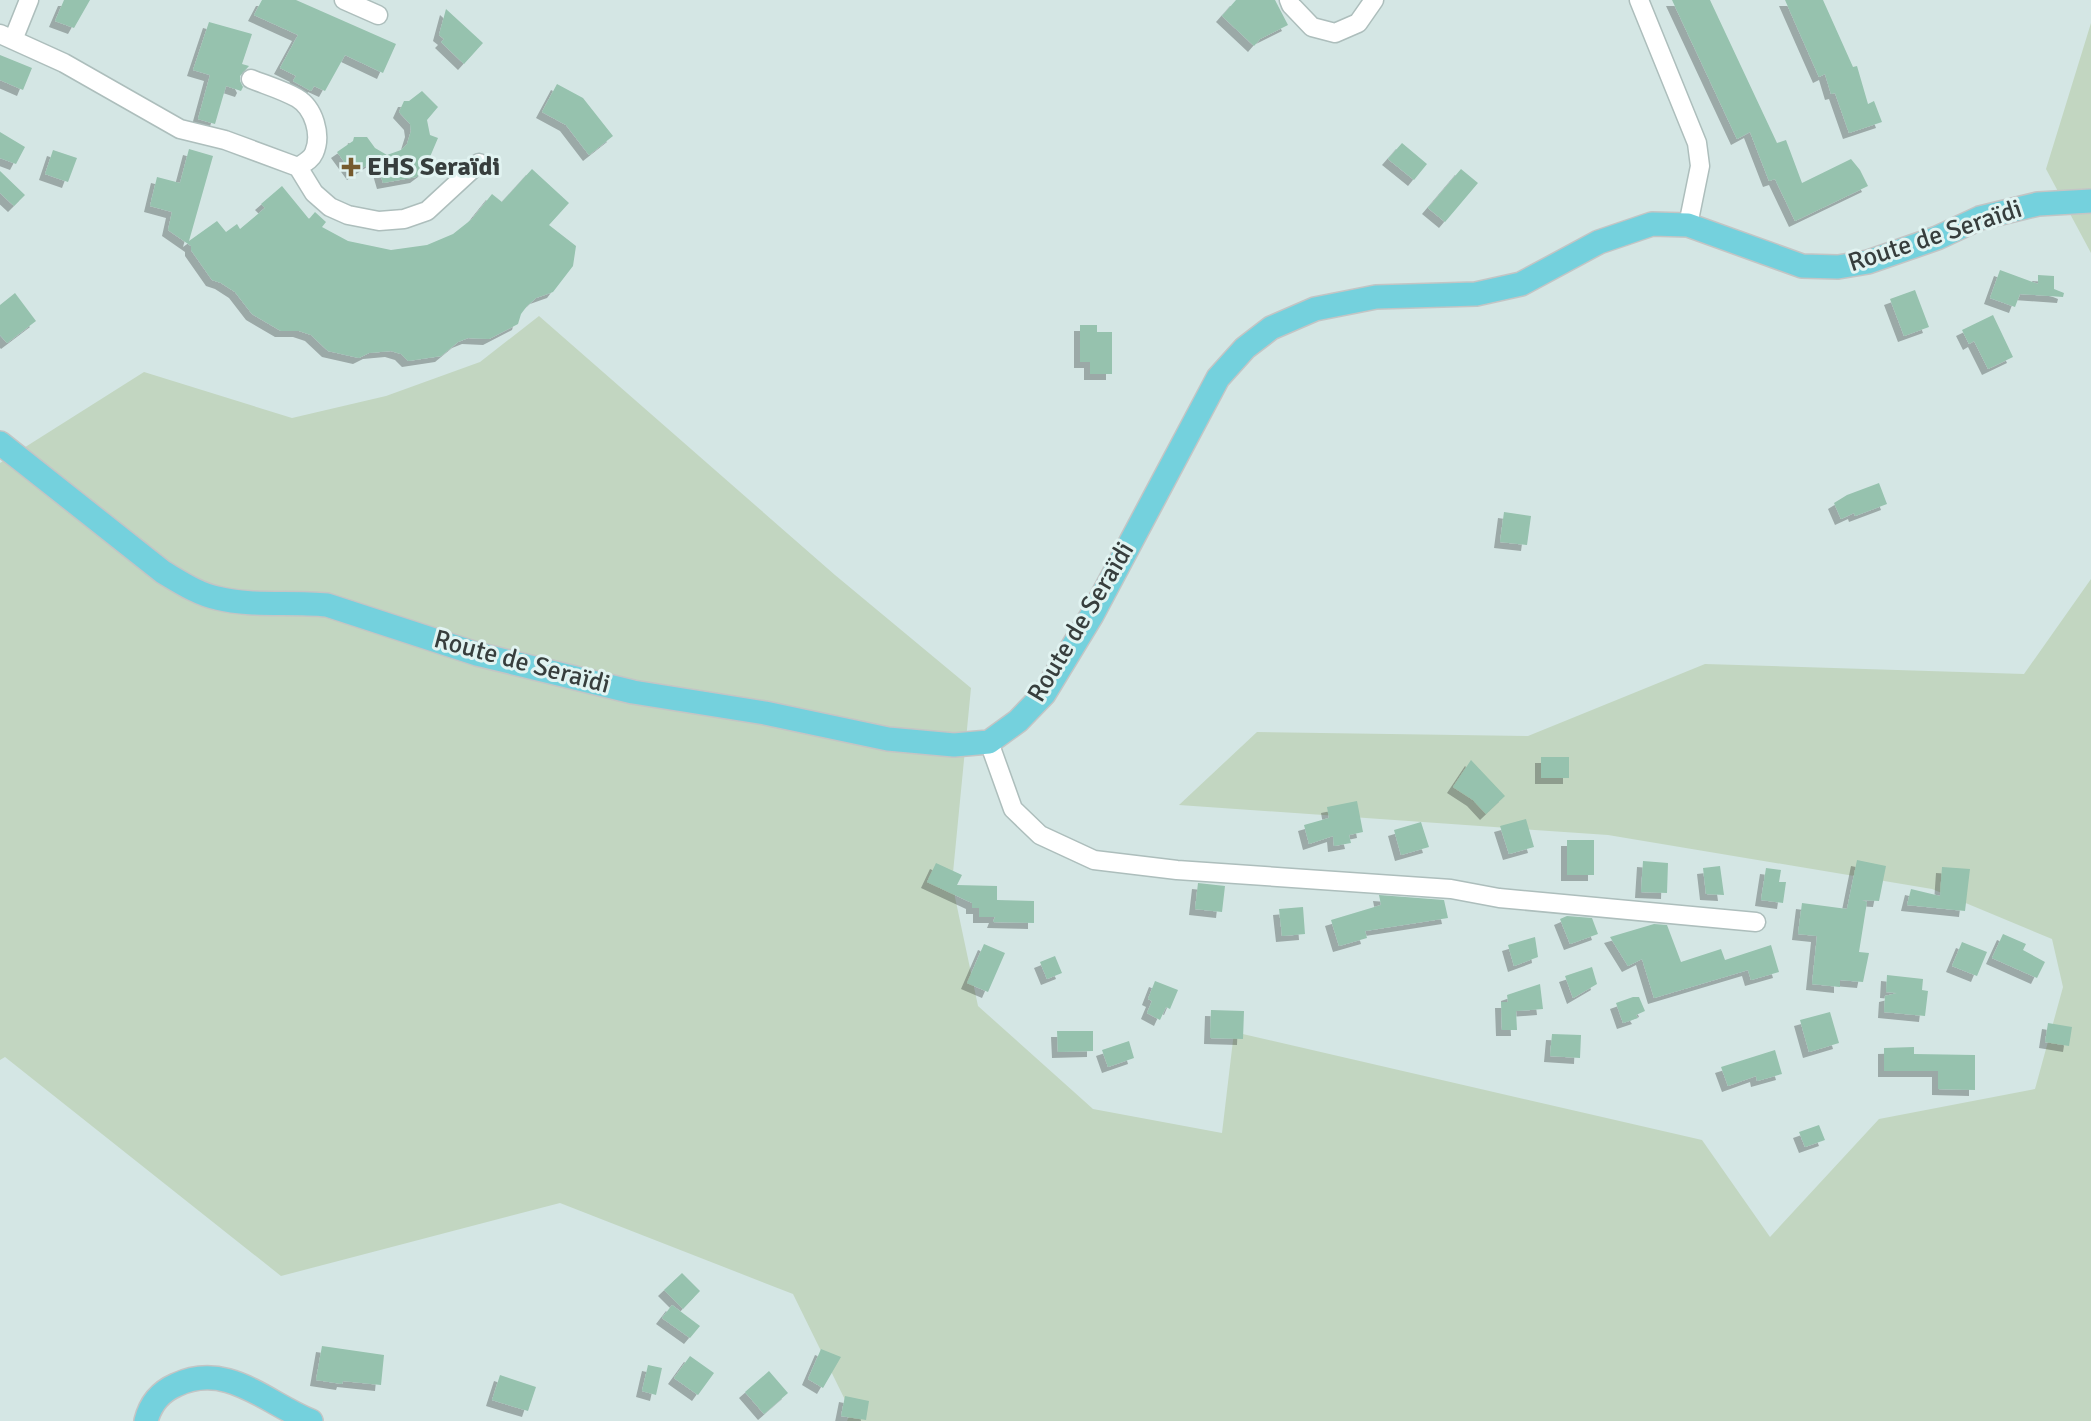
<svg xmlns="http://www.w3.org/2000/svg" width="2091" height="1421" viewBox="0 0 2091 1421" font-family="Signika,sans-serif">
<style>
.green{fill:#c2d6c1}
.building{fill:#96c2ae;filter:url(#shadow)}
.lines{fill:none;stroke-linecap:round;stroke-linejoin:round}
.minor-casing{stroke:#adbebc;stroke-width:21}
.major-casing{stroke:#c3c5c5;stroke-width:26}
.minor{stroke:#fff;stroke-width:18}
.major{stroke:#74d1dd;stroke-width:23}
.poi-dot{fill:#765a2d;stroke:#e1f3f1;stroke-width:2.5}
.labels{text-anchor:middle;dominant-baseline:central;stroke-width:6;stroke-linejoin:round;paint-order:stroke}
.poi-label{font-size:26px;font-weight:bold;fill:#373e3d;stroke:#e1f3f1;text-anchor:start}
.street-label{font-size:26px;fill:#373e3d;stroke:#e1f3f1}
</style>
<defs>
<filter id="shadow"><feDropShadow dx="-6" dy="6" stdDeviation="0" flood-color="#0004"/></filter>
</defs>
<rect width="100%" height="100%" fill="#d4e6e4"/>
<!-- green -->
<path class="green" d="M2091,23V253L2046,169Z
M539,316L835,575L971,688L952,883L978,1006L1093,1109L1222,1133L1234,1032L1702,1140L1770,1237L1879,1119L2035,1089L2063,987L2052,939L1932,889L1608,835L1179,805L1257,732L1528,736L1705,664L2024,674L2091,579V1421H847L851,1412L793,1294L560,1203L281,1276L5,1057L0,1060V463L144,372L292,418L386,396L480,362Z"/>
<!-- building -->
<path class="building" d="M64,0H90L74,28L55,21Z
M262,0H296L396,44L383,73L345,55L325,91L314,86L311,91L293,81L296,76L280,68L298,35L254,15Z
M1236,0H1275L1288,25L1260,39L1254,46L1222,16Z
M1672,0H1710L1777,143L1786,140L1802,183L1851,159L1860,170L1868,186L1795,221L1775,179L1769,181L1750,132L1737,139Z
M1785,0H1823L1853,67L1857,66L1868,104L1874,101L1882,122L1849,133L1835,93L1831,94L1825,74L1819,77Z
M446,9L483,43L464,64L441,42L444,39L439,35Z
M209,22L252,34L242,64L249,66L240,76V81L243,87L241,91L226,86L215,124L198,119L210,75L193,70Z
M0,55L32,68L23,90L0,80Z
M557,84L583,98L613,136L589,155L566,125L542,112Z
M422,91L438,107L427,120L430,135L438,138L424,171L416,177L383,183L376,159L353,174L337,152L353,141L354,137H367L375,148L387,155L401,150L407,144L411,131L410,124L399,112L404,101H409Z
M0,132L25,147L16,164L0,158Z
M1402,143L1427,164L1414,180L1388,159Z
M189,149L213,156L189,241L217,221L226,232L237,224L240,229L265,208L261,204L282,186L309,219L315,212L326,222L322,227L348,241L391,250L427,245L453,234L472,219L492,194L502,202L532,169L569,203L549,225L576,246L573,266L553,292L536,298L527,306L521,314L518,324L489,339L468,338L458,342L441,356L408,361L401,354L391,351L369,353L359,358L328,351L311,335L299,331H281L252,314L235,292L221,283L212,280L191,250V246L168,230L172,212L150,206L157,177L180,183Z
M53,150L77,158L68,182L45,174Z
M1461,169L1478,183L1445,222L1428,208Z
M0,171L25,195L14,206L0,193Z
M2000,270L2038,284V275L2054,276V289L2064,293L2063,297L2020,294L2015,307L1990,298Z
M1915,290L1929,327L1904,336L1890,299Z
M15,293L36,321L7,343L0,335V305Z
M1993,315L2013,357L1988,369L1974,341L1969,344L1962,330Z
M1080,325H1097V332H1112V374H1090V362H1080Z
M1879,483L1887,504L1855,516L1854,513L1841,519L1834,503L1847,495Z
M1504,512L1531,516L1527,545L1500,542Z
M1541,757H1569V778H1541Z
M1471,760L1505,796L1486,814L1473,800L1453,787Z
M1357,801L1363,832L1349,835L1351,843L1334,846L1333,836L1309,844L1304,825L1329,818L1327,807Z
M1526,819L1534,847L1509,854L1500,826Z
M1421,822L1429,847L1401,855L1394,830Z
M1567,840H1594V875H1567Z
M1857,860L1886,866L1879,901L1862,900L1867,902L1859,952L1869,953L1863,982L1840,980V987L1812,984L1817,936L1798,934L1802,903L1847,909Z
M1643,861L1668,863L1667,893L1641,892Z
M936,863L962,875L957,885L997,886V900L1034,901V923L993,922L995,917H979V908H972V903L927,882Z
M1720,866L1724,895L1706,894L1703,868Z
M1942,867L1970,869L1965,911L1907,905L1911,889L1940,896Z
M1766,868L1781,870L1779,882H1786L1783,903L1761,900Z
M1198,883L1225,886L1222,912L1195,909Z
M1379,895L1444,900L1448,918L1365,931L1367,938L1339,946L1331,920L1381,905Z
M1303,907L1305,934L1282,936L1279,909Z
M1567,916L1592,918L1598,934L1570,944L1560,919Z
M1654,924L1667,925L1681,962L1721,949L1725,960L1771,945L1779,972L1751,980L1748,970L1654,998L1642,959L1628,966L1610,937Z
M2003,934L2026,944L2023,950L2045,962L2037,978L1992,958Z
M1535,937L1538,957L1514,966L1508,945Z
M1962,942L1987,952L1977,976L1952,966Z
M984,944L1005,953L988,992L967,983Z
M1055,956L1062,973L1047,979L1040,962Z
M1592,967L1597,984L1573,998L1565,976Z
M1887,975L1923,979L1922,990L1928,991L1925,1016L1884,1012L1885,996L1897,993L1886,992Z
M1155,981L1178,990L1170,1009L1166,1007L1160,1020L1147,1013L1152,1001L1148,999Z
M1540,984L1543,1009L1516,1011L1517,1030H1502L1501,1002H1508L1507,995Z
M1633,997H1639L1645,1011L1636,1015L1638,1018L1623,1023L1616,1003Z
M1211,1010L1244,1011L1243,1039L1210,1038Z
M1830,1012L1839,1043L1809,1052L1800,1020Z
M2048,1023L2072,1027L2069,1046L2045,1042Z
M1057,1031H1093V1051L1058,1052Z
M1552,1034L1581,1035L1580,1058L1550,1056Z
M1129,1041L1134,1058L1108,1067L1102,1050Z
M1914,1047V1054L1975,1055V1090L1938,1089V1071H1884V1048Z
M1775,1050L1782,1074L1757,1081L1756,1076L1728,1086L1721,1067Z
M1819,1125L1825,1140L1805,1147L1799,1132Z
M682,1273L700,1291L683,1309L664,1290Z
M672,1305L700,1326L690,1338L662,1318Z
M322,1346L384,1355L381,1385L343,1381L342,1384L316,1380Z
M821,1349L841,1357L823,1388L808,1379Z
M690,1356L714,1373L698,1395L674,1378Z
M648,1365L662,1368L656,1395L642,1391Z
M769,1371L788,1393L764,1414L745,1392Z
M500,1375L536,1387L528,1411L492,1400Z
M845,1396L869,1401L866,1420L841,1416Z"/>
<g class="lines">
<defs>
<path id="minor" d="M344,0L378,15
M1289,0L1291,5L1312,27L1335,33L1358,23L1374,0
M1639,0L1697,143L1700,166L1688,225
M0,34L64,63L180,129L225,140L298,167L314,193L330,207L348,215L379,221L404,219L427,211L479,163
M13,40L29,0
M251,79C266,85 283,90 297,98C314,108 322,135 314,153C311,160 304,163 298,167
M989,742L1013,809L1040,835L1094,860L1177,870L1451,889L1499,898L1756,922"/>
<path id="major" d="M0,443L163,572C180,582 198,594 217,598C253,607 291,601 327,605L477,654L633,692L765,713L888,739L954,745L989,742L1018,721L1044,694L1092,615L1218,378L1245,348L1271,328L1315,309L1376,297L1476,294L1521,284L1599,242L1652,224L1688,225L1802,266L1838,267L1868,262L1937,238L1980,218L2038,204L2091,201
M146,1421C150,1405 160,1392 176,1385C227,1361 266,1403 311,1421"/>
</defs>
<!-- minor casing -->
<use href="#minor" class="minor-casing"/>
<!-- major casing -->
<use href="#major" class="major-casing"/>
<!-- minor -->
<use href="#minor" class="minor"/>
<!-- major -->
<use href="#major" class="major"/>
</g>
<!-- markers -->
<path class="poi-dot" d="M347.5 156.5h7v7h7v7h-7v7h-7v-7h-7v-7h7z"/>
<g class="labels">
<!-- poi labels -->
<g class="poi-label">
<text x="367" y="167">EHS Seraïdi</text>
</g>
<!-- street labels -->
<g class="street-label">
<text transform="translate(1935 236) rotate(-18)">Route de Seraïdi</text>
<text transform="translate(1081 622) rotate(-59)">Route de Seraïdi</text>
<text transform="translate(522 662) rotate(15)">Route de Seraïdi</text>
</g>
</g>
</svg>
